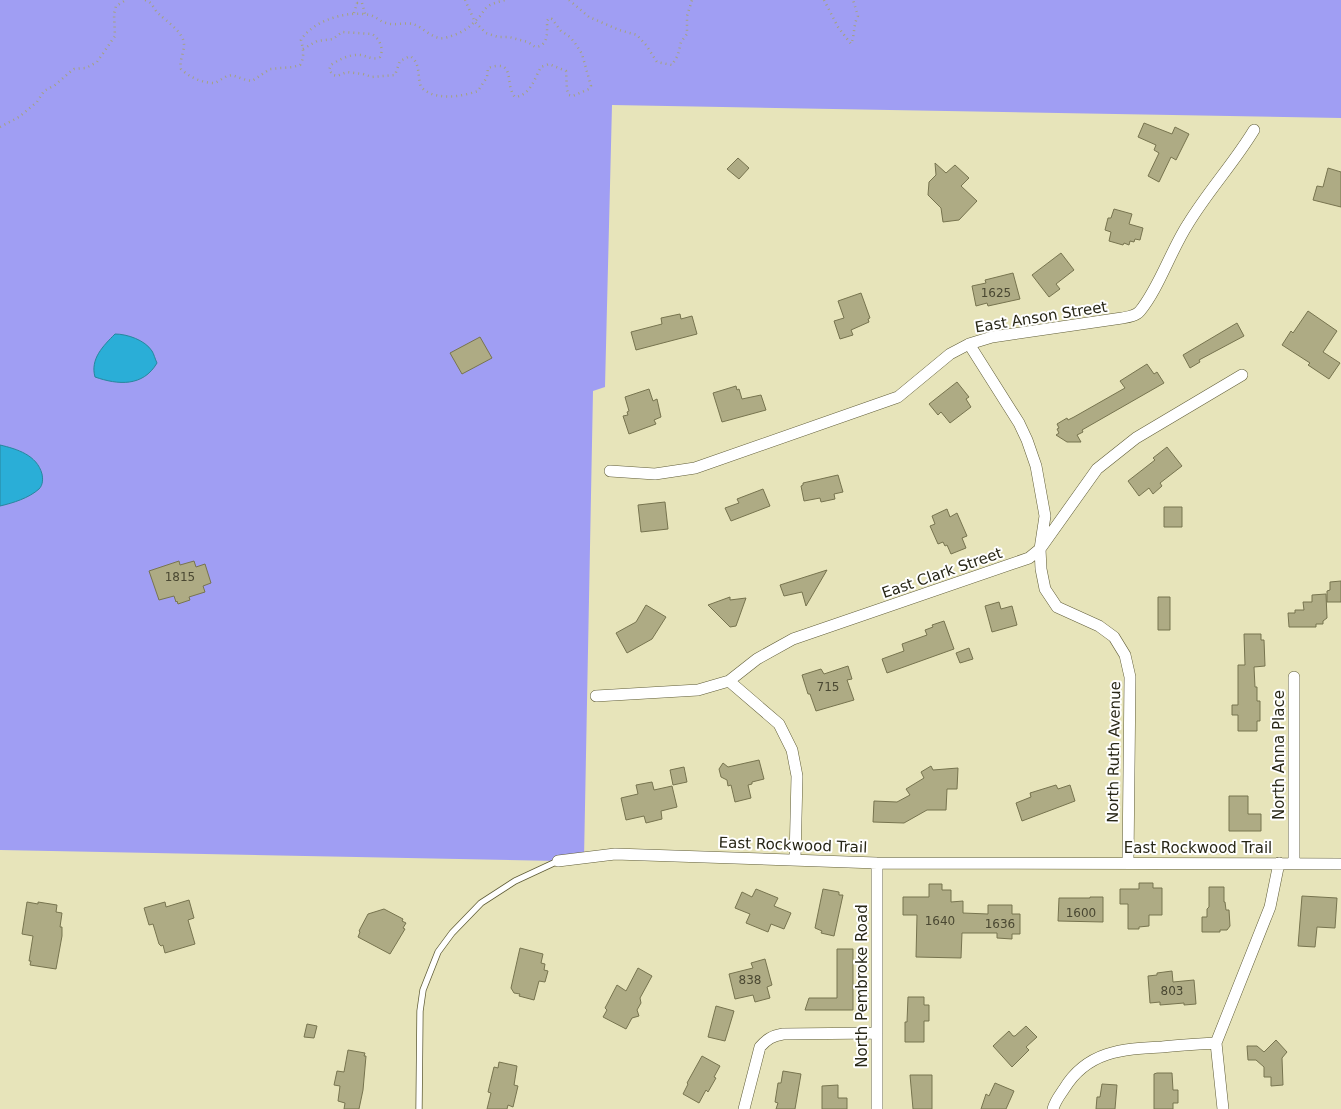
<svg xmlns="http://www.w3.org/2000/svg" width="1341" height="1109" viewBox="0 0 1341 1109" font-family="'DejaVu Sans',sans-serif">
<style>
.forest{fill:#a09ef3}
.water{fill:#2aaed7;stroke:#29869d}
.building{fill:#aeab84;stroke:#77744f}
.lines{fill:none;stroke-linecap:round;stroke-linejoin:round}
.lane-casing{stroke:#605d38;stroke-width:7}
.street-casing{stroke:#605d38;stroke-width:12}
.path{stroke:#a4a281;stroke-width:2.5;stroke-dasharray:1 4;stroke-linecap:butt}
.lane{stroke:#fff;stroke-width:5.5}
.street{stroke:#fff;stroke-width:11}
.labels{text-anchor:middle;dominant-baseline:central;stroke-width:4;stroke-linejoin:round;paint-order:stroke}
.number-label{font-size:12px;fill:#4a4832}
.street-label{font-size:15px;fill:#282717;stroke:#fff}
</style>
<rect width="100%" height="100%" fill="#e7e4ba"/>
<!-- forest -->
<path class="forest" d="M0,0H1341V118L612,105L605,387L593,391L584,859L558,861L0,850Z"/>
<!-- water -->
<path class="water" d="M115,334C127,334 145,340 152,351C154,354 155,359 157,363C143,387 118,385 95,377C90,359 103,346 115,334Z
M0,445C17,449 37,455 42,474C43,479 43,485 39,489C29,498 13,503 0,506Z"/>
<!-- building -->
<path class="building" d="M1144,123L1172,134L1175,127L1189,134L1176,160L1171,157L1159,182L1148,176L1159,153L1154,150L1156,145L1138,137Z
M738,158L749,168L739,179L727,169Z
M935,163L946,173L955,165L969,178L961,186L977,201L959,220L943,222L941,208L928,195L929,182L936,175Z
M1328,168L1341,172V207L1313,200L1317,186L1323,187Z
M1114,209L1132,214L1129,224L1143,228L1140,240L1135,239L1134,242L1130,241L1129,245L1124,243L1123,245L1109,241L1111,232L1105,230L1108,218H1111Z
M1061,253L1074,270L1056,284L1060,289L1049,297L1032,275Z
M1013,273L1020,299L988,306L987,303L976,306L972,286L986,283L985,280Z
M861,293L870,318L868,319L869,322L851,330L853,335L840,339L834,321L844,318L838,301Z
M1308,311L1337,331L1323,352L1340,363L1329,379L1308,365L1310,363L1282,345L1291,331L1293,333Z
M680,314L681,319L692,316L697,334L636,350L631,332L662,324L661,318Z
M1237,323L1244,336L1199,360L1200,362L1190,368L1183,355Z
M480,337L492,358L462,374L450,353Z
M1147,364L1154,374L1157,372L1164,383L1082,430L1083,432L1077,435L1081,442H1067L1056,435L1059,433L1057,429L1059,428L1057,424L1067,418L1068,420L1074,417L1125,388L1120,381Z
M957,382L969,397L966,399L971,407L950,423L941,412L938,415L929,404Z
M736,386L737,390L739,389L742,399L761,395L766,410L722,422L713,393Z
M649,389L653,401L657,399L661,417L654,420L656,424L629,434L623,416L628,415L627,412L629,411L625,397Z
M1167,447L1182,466L1160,483L1162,486L1153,494L1149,488L1139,496L1128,481L1155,460L1153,458Z
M838,475L843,492L834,494L835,499L821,502L820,498L804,501L801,486L803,485V483Z
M763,489L770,506L731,521L725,508L739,503L737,499Z
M665,502L668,529L641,532L638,505Z
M1164,507H1182V527H1164Z
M947,509L950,517L957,513L967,536L962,538L966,548L951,554L947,545L945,546L943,542L938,544L930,526L935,524L932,516Z
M179,561L180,565L194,561L196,567L205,564L211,583L203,586L205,592L189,597L190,600L178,604L177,601L176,602L174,596L159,600L149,571Z
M827,570L806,606L802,592L784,596L780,585Z
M1341,581V602H1327V591L1330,590V582Z
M1326,594L1327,618L1323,621V624H1316V627H1289L1288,613H1295V610H1304L1303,602H1312V595Z
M730,597V600L746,598L736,626L730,627L708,605Z
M1158,597H1170V630H1158Z
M999,602L1001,609L1012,606L1017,625L992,632L985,606Z
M646,605L666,617L652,639L627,653L616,633L636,622Z
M944,621L954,649L887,673L882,659L904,651L902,644L927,635L925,630L933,627L932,625Z
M1244,634H1261V640H1264L1265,666L1254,667L1255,687H1257V701H1260V721H1257V731H1238V715H1232V705H1238V665H1245Z
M969,648L973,659L960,663L956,653Z
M848,666L852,679L847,680L854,700L816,711L810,694H808L802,675L821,669L824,674Z
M759,760L764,779L752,782V784L748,785L751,798L735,802L731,785L728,786L727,780L721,777L719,769L723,763L728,767Z
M931,766L933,770L958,768L957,789H947L946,810H927L904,823L873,822L874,801L897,802L910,795L906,789L924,778L921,772Z
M684,767L687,782L673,785L670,770Z
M652,782L654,790L672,786L677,807L661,811L662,819L646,823L644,816L626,820L621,798L638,794L636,785Z
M1056,785L1058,789L1070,785L1075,801L1022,821L1016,803L1031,797L1030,793Z
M1229,796H1248V814H1261V831H1229Z
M1139,883H1153V888H1162V915H1149V926L1139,927V929H1128V904H1120V889H1139Z
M929,884H942V890H951V902L963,901V913L988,914V905H1012V914H1020V934H1012V939L997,938V933H962L961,958L916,957L917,915H903V897H929Z
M1209,887H1224V902H1225L1226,910H1229L1230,926L1227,930H1220V932H1202V917H1207V909L1209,907Z
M756,889L778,898L774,906L791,913L784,929L771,924L768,932L746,923L750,914L735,908L742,892L752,897Z
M823,889L839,892V895H843L834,936L821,933L822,931L815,928Z
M1302,896L1337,898L1335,928L1317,927L1315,947L1298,946Z
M1090,897H1103V922L1058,921L1059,898H1090Z
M189,900L194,918L188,920L195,944L165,953L163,945L161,946L159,944L153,924L149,925L144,908L165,902L166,907Z
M27,902L38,904V902L57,905L56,912L62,913L60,927H62V936L56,969L30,965L31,961H29L33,936L22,934Z
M384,909L403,919L402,921L406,923L403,928L405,929L390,954L358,937L360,932L359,931L368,914Z
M520,948L543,954L541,963L545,964L544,970L548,971L545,982L539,981L534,1000L519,996L520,994L514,993L511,988Z
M837,949H853V1010H805L809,998H837Z
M765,959L772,985L767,987L770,998L755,1002L753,995L735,999L729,974L753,968L751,963Z
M638,968L652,976L640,998L641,1003L637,1010L639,1016L632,1018L626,1029L603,1017L607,1010L605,1008L617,985L626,991Z
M1172,971L1173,982L1194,980L1196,1004L1184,1005V1003L1160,1005V1002L1150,1003L1148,976L1157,975V973Z
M908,997H924V1005H929V1021H924V1042H905V1022H907Z
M716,1006L734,1011L725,1041L708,1037Z
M307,1024L317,1026L314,1038L304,1037Z
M1026,1026L1037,1037L1026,1047L1029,1050L1012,1067L993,1046L1009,1031L1013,1036H1015Z
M1276,1040L1287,1052L1282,1058L1283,1085L1271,1086V1077H1264V1067L1256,1060H1248L1247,1046H1257L1264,1052Z
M348,1050L365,1053L364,1056H366L363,1090L359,1109H344L345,1103L338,1101L340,1086L334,1085L337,1071L344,1072Z
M702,1056L720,1066L714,1077L716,1078L708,1092L706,1090L699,1103L683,1094L688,1084L687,1083Z
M499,1062L517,1066L514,1085L518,1086L513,1107L508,1105L507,1109H487L491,1093L488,1092L494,1067L498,1068Z
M783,1071L801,1074L795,1109H776L778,1103L775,1102L778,1083H781Z
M1157,1073H1172L1173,1090H1178V1103H1173V1109H1154V1074Z
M910,1075H932V1109H913Z
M995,1083L1014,1091L1006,1109H981L986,1094L989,1096Z
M1102,1084L1117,1085L1115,1109H1096L1097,1097H1100Z
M838,1085V1098H847V1109H822V1086Z"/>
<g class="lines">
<defs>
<path id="lane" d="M419,1109L420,1011L423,990L438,952L452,933L481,903L515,881L558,861"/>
<path id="street" d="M969,344L1019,423L1027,440L1036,466L1045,516L1040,549L1041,569L1045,589L1057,607L1099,626L1114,637L1125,655L1130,677L1128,862
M610,471L655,474L695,468L898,397L950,354L969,344L992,337L1122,318C1128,317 1136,316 1140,311C1159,288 1171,250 1188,224C1208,191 1234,163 1254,130
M729,681L779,724L792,750L797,776L795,860
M596,696L698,690L729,681L757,659L793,639L1029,558L1040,549L1097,469L1136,438L1242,375
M558,861L615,854L877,863L1341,864
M1294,863V677
M744,1109L760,1047C767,1039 772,1036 783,1034L877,1033
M877,1109V863
M1053,1109C1055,1101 1060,1095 1064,1089C1087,1051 1122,1049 1162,1047C1180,1045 1198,1044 1216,1043
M1223,1109L1216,1043L1270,907L1279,863"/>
</defs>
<!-- lane casing -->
<use href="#lane" class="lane-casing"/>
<!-- street casing -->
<use href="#street" class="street-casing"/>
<!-- path -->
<path class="path" d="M145,0C153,2 153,9 159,14C167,22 184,32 184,45C184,53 179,61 181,69C190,78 203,83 215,83L227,76L232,75L246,80L252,81L270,69L293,67L300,65C305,57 303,48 301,40C313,20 349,10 369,15C376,16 380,22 386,23C395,26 404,22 413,24C423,27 433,40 444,38C457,35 468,30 477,19C481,16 483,11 487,7C492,3 499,2 505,0
M569,0L589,17L619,30L637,35L646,45L657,62L672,65L678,55L681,42L687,34V16L692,0
M824,0L838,27L851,44C855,35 853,25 858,16L853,0
M357,3H362L365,14
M354,13L357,3L355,0
M303,49L317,41L333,39L342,32L372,34C380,39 384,49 380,57C372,61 367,55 359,55C350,54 338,60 331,65L329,70L333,75L337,76L347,72L363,74L372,77L395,75L400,61L410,56C421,63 417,76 421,87C434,101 461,97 478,91L487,77L488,68C517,58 504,85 515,97C531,95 534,79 541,67L549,64L566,71L567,90L569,95L573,96L589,89L591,86L582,54L575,43L570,37L561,31L552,19L549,18L547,21C547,32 549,46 535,47L528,42L509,37H498L486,33L475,22L465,0
M0,127L19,117L37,102L44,91L55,85L70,72L74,69L86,68L97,62L115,36L114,14L116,6L126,0"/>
<!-- lane -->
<use href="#lane" class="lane"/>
<!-- street -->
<use href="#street" class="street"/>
</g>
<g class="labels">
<!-- number labels -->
<g class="number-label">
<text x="996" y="293">1625</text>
<text x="180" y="577">1815</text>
<text x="828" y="687">715</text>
<text x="1081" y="913">1600</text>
<text x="940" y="921">1640</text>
<text x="1000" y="924">1636</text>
<text x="750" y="980">838</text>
<text x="1172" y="991">803</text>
</g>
<!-- street labels -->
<g class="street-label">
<text transform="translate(1041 317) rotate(-9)">East Anson Street</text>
<text transform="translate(942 573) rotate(-19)">East Clark Street</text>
<text transform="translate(1114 752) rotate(-89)">North Ruth Avenue</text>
<text transform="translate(1279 755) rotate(-90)">North Anna Place</text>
<text transform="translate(793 845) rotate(2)">East Rockwood Trail</text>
<text x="1198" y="848">East Rockwood Trail</text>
<text transform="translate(862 986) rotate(-90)">North Pembroke Road</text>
</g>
</g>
</svg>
